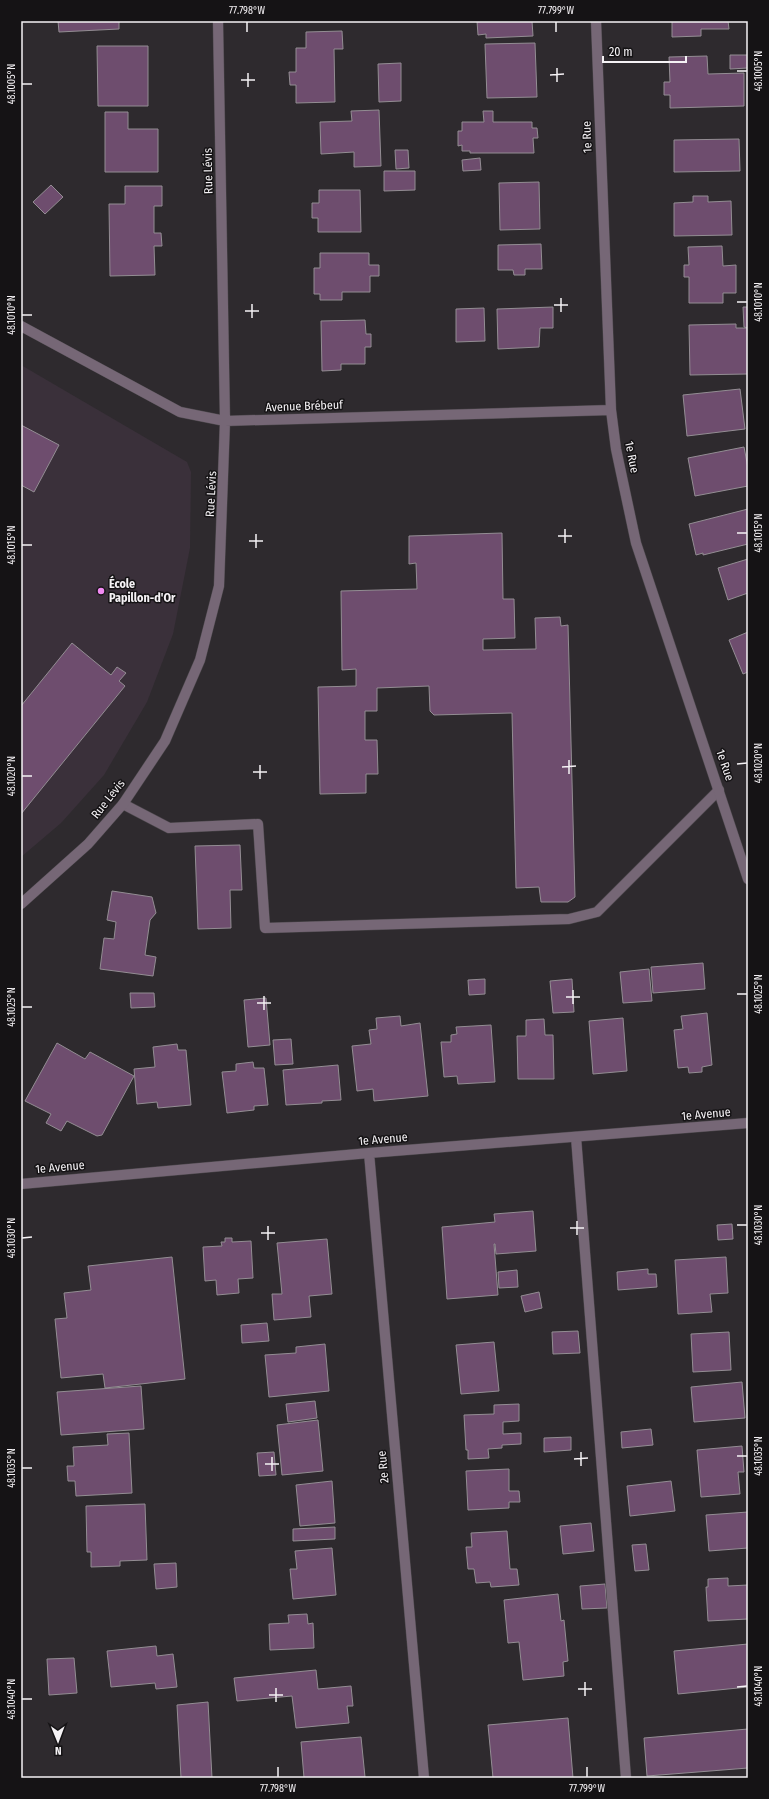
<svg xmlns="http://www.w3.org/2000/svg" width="769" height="1799" viewBox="0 0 769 1799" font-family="'Fira Sans Condensed',sans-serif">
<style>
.built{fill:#3a303a}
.building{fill:#6e4d6e;stroke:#938d93}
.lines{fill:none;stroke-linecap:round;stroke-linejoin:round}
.service-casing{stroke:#4a464a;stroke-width:11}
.minor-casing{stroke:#4a464a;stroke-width:11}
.service{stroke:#766776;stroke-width:10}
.minor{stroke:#766776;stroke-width:10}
.ticks{fill:none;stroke:#f5f2f5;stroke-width:1.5}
.poi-dot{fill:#f28af3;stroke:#151315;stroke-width:1.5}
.labels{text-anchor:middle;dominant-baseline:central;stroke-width:3;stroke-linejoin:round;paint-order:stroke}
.street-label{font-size:12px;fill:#f5f2f5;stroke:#151315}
.poi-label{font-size:12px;font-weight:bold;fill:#f5f2f5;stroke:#151315;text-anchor:start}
.neatline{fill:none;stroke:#f5f2f5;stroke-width:1.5}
.ticks-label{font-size:10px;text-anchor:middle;fill:#f5f2f5}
</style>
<rect width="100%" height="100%" fill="#2e2a2e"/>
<!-- built -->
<path class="built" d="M21,365L187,462L191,472L190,548L173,634L147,702L104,775L61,823L21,857Z"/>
<!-- building -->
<path class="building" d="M58,21H119V29L59,32Z
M477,21H532L533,36L486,38V34L478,35Z
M672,21H728L729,29H701V36L672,37Z
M342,31L343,49H334L335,102L296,103V85H290L289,72H296V48H306V32Z
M535,43L537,97L487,98L485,44Z
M97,46H148V106H98Z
M730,55H748V68L730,69Z
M707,56L708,74L744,73V106L670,108V95H664V82H670L669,57Z
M401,63V101L379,102L378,64Z
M379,110L381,166L354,167V152L321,154L320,122L352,121L351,111Z
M483,111H493V122H532V128H537L538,138H533L534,153H470V151H462V145L458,146V131H462V122H484Z
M105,112H128V129H158V172H105Z
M739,139L740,171L674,172V140Z
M395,150H408L409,168L396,169Z
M480,158L481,170L463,171L462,160Z
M384,171H415V190L384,191Z
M539,182L540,229L500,230L499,183Z
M51,185L63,197L45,214L33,202Z
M125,186H162V206H154V233H161L162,246H154L155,275L110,276L109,204H125Z
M319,190H360L361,232H318V218H312V203H319Z
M693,196H708V202L731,201L732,235L674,236V203L693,202Z
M541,244L542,269H525V275H514L513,270H498V245Z
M722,246L723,266L736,265V293H723V303H689V277H684V265H689L688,247Z
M320,253H369V265H379V276H370V292H342V300H320V294H314V268H320Z
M553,307V328H540L539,347L498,349L497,309Z
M743,307H748V328L744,327Z
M484,308L485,341L456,342V309Z
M365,320L366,334H371V347H365V364H341V370L322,371L321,321Z
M736,324V328H748V374L690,375L689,325Z
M740,389L745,429L687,436L683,395Z
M21,425L59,445L34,492L21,485Z
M744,447L748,468V486L695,496L688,458Z
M748,509V544L703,555V553L696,555L689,524Z
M502,533L503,599H514L515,638L483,639V650L536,649L535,618L560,617L561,626L568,625L575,897L568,902H541L539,887L516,888L512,713L434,715L430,711L429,686L377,688V711H365V740H377L378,774H366V793L320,794L318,687L356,686V669L342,670L341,591L417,589L416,563L409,564V536Z
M748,559V593L728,600L718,568Z
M748,632V672L743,674L729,640Z
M72,643L111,675L117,667L126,673L119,681L125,686L21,814V706Z
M240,845L242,890H230L231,928L198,929L195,846Z
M112,891L152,897L156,913L150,920L145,955L156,957L153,976L100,969L104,938L114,939L116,922L107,920Z
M703,963L705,989L653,993L651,967Z
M649,969L652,1001L623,1003L620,972Z
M485,979V994L469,995L468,980Z
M572,979L574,1012L553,1013L550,981Z
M130,993H154L155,1007L131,1008Z
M266,998L270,1045L248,1047L244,1000Z
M707,1013L712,1065L702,1067V1072L689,1073L688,1067L678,1068L674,1030L683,1029L681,1016Z
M400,1016L401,1026L420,1023L428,1096L374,1101L373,1089L357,1091L352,1046L371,1044L369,1030L377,1029L376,1018Z
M623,1018L627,1071L593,1074L589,1021Z
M544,1019L545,1035H553L554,1079H518L517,1036H526V1020Z
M491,1025L495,1082L458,1084L457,1076L444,1077L441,1042H451V1035L457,1034L456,1027Z
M291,1039L293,1064L275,1065L273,1040Z
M57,1043L85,1059L90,1052L134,1076L102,1135L97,1136L67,1121L61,1131L46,1123L51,1114L25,1101Z
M177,1044L178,1050H186L191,1105L158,1108L157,1102L137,1104L134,1069L155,1067L153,1047Z
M253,1062L254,1068H264L268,1105L254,1106V1110L227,1113L222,1072L236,1071V1064Z
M338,1065L341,1100L322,1101V1103L286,1105L283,1070Z
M533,1211L536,1251L496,1254L495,1244H494L498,1295L447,1299L442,1227L495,1222L494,1214Z
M732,1224L733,1239L718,1240L717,1225Z
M225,1238H232V1242L251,1241L253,1278L238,1279L239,1293L217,1295L216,1280L205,1281L203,1247L222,1246L221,1242H225Z
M327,1239L332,1294L309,1296L311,1317L274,1320L272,1294H282L277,1243Z
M172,1257L185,1379L105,1388L103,1374L61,1378L55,1319L67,1318L64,1293L91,1290L88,1266Z
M726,1257L728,1293L710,1294L712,1312L678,1314L675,1260Z
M648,1269V1274H656L657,1287L618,1290L617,1272Z
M517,1270L518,1287L499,1288L498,1272Z
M539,1292L542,1308L525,1312L521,1296Z
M267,1323L269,1341L242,1343L241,1325Z
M578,1331L580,1353L553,1354L552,1332Z
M729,1332L731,1370L693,1372L691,1334Z
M494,1342L499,1391L461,1394L456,1345Z
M325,1344L329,1391L269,1397L265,1355L296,1353V1347Z
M742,1382L745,1418L694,1422L691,1387Z
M141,1386L144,1429L61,1435L57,1392Z
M315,1401L317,1418L288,1422L286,1404Z
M519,1404V1421L503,1422V1434L521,1433V1444L502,1445V1448L488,1449L489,1458L468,1459V1450H466L464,1415L494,1414V1405Z
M318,1420L323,1471L282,1475L277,1425Z
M651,1429L653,1445L622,1448L621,1432Z
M129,1433L132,1493L76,1496L75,1481H68L67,1466H74L73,1447L108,1445L107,1434Z
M571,1437V1450L544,1452V1438Z
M742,1446L744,1472H738L740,1494L701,1497L697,1450Z
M274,1452L276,1475L259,1476L257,1453Z
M509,1469V1491H519L520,1502H509V1508L468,1510L466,1471Z
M332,1481L335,1523L300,1526L296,1485Z
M671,1481L675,1511L630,1516L627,1486Z
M145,1504L147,1560L120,1561V1566L91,1567V1552H87L86,1506Z
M748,1512V1548L709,1551L706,1515Z
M591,1523L594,1551L563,1554L560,1526Z
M335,1527V1539L293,1541V1529Z
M507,1531L510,1569H517L519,1585L491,1587L490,1582L476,1583L474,1569H468L466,1547H472L471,1533Z
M646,1544L649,1570L635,1571L632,1545Z
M332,1548L336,1595L293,1599L290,1569H297L295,1551Z
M176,1563L177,1587L156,1589L154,1564Z
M728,1578V1586L748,1585V1619L708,1621L706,1587H708V1579Z
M605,1584L607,1608L582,1609L580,1586Z
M558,1594L561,1621L564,1620L568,1661L563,1662L564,1676L523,1680L519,1642L508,1643L504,1600Z
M307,1614L308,1624L313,1623L314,1648L270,1650L269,1624L289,1623L288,1615Z
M748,1644V1687L678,1694L674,1651Z
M156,1646L157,1656L173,1654L177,1687L156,1689L155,1683L111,1687L107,1651Z
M74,1658L77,1693L49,1695L47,1659Z
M316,1670L318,1689L351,1686L353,1706H347L349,1723L296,1728L292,1696L237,1701L234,1678Z
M208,1702L212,1778H181L177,1705Z
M568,1718L573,1778H493L488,1725Z
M748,1729V1768L647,1776L644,1738Z
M361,1737L365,1777L304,1778L301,1742Z"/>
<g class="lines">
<defs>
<path id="service" d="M123,804L169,828L258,824L265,928L569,919L597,912L719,790
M576,1137L626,1778"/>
<path id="minor" d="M596,21L611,410L616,449L636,543L748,879
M21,326L180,412L225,421L611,410
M21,904L88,844L123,804L165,741L200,660L219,586L225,421L218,21
M369,1153L424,1778
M21,1184L369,1153L748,1123"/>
</defs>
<!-- service casing -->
<use href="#service" class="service-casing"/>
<!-- minor casing -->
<use href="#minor" class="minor-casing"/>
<!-- service -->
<use href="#service" class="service"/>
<!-- minor -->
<use href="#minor" class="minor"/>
</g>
<!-- ticks -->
<path class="ticks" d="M247,22V32M556,22V32M557,68V82M737,71H747M248,73V87M550,75L564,74M241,80H255M22,84H32M561,298V312M737,302H747M252,304V318M554,305H568M245,311H259M22,315H32M565,529V543M737,533H747M256,534V548M558,536H572M249,541H263M22,545H32M569,760V774M737,764L747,763M260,765V779M562,767L576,766M253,772H267M22,776H32M573,990V1004M737,994H747M264,996V1010M566,997H580M257,1003H271M22,1007H32M577,1221V1235M737,1225H747M268,1226V1240M570,1228H584M261,1233H275M22,1238L32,1237M581,1452V1466M737,1456H747M272,1457V1471M574,1459L588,1458M265,1464H279M22,1468H32M585,1682V1696M737,1687L747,1686M276,1688V1702M578,1689H592M269,1695H283M22,1699H32M278,1767V1777M587,1767V1777"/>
<!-- markers -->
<circle class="poi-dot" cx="101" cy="591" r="4"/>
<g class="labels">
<!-- street labels -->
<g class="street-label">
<text transform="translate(587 137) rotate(-92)">1e Rue</text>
<text transform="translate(208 171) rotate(-91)">Rue Lévis</text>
<text transform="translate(304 406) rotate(-2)">Avenue Brébeuf</text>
<text transform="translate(632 457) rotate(79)">1e Rue</text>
<text transform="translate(211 494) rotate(-87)">Rue Lévis</text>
<text transform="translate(725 765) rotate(71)">1e Rue</text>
<text transform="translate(108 799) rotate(-52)">Rue Lévis</text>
<text transform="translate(706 1114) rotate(-5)">1e Avenue</text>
<text transform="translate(383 1139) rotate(-5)">1e Avenue</text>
<text transform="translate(60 1167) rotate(-5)">1e Avenue</text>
<text transform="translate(383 1467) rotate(-95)">2e Rue</text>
</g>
<!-- poi labels -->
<g class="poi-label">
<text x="109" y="584">École<tspan x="109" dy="14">Papillon-d'Or</tspan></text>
</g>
</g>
<!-- border -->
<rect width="769" height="1799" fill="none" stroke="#151315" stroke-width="44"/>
<!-- north arrow -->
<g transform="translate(58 1741) rotate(179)" stroke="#151315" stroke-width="3" paint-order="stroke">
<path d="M0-3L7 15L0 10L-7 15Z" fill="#f5f2f5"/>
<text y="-6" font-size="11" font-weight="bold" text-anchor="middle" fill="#f5f2f5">N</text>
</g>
<!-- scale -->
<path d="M603 56v6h83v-6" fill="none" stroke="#f5f2f5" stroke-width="2"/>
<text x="609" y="56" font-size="12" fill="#f5f2f5" stroke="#151315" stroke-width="3" paint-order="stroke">20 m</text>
<rect x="22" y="22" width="725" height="1755" class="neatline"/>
<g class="ticks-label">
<text x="247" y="14">77.798°W</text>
<text x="556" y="14">77.799°W</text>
<text transform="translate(758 71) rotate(-90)" y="4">48.1005°N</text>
<text transform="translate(11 84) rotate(-90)" y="4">48.1005°N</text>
<text transform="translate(758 302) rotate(-90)" y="4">48.1010°N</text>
<text transform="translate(11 315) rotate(-90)" y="4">48.1010°N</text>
<text transform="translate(758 533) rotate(-90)" y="4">48.1015°N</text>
<text transform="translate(11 545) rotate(-90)" y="4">48.1015°N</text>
<text transform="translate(758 763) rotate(-90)" y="4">48.1020°N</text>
<text transform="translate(11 776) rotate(-90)" y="4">48.1020°N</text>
<text transform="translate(758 994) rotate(-90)" y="4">48.1025°N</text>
<text transform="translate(11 1007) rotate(-90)" y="4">48.1025°N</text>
<text transform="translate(758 1225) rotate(-90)" y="4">48.1030°N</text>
<text transform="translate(11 1238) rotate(-90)" y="4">48.1030°N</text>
<text transform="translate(758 1456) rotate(-90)" y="4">48.1035°N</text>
<text transform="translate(11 1468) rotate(-90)" y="4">48.1035°N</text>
<text transform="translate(758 1686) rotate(-90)" y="4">48.1040°N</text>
<text transform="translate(11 1699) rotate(-90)" y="4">48.1040°N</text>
<text x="278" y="1792">77.798°W</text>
<text x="587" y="1792">77.799°W</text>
</g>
</svg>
